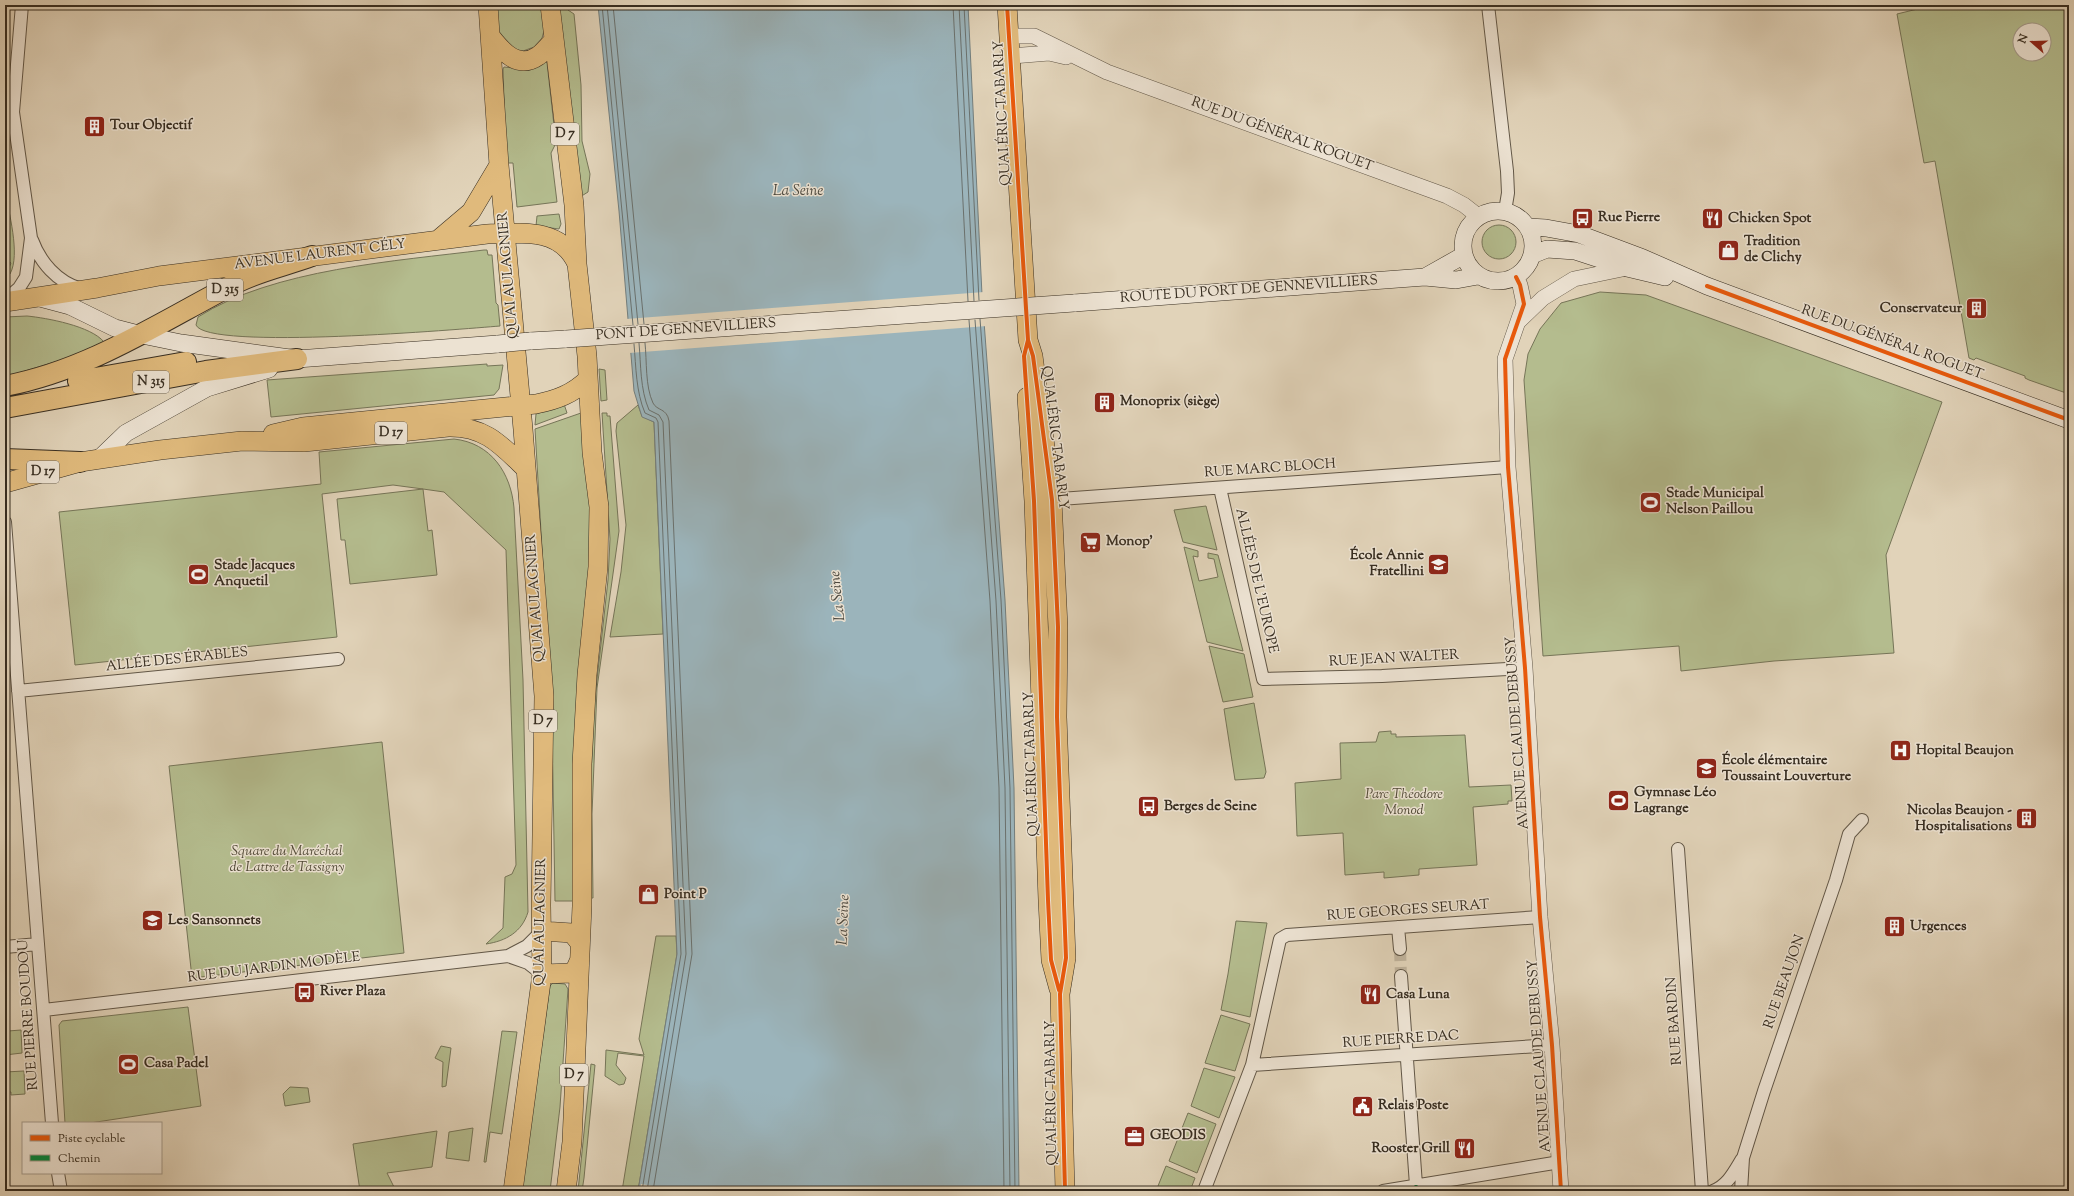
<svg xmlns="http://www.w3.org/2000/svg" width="2074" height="1196" viewBox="0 0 2074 1196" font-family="'Sorts Mill Goudy',serif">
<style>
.green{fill:#b4bc8e;stroke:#767558;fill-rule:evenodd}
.water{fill:#9bb4bb;stroke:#737e7d}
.pier{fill:#e1d3b9}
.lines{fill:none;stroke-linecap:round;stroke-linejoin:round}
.shore{stroke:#6a716e;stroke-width:1}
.minor-tunnel{stroke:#bfb29b;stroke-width:12;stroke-dasharray:12 6;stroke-linecap:butt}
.minor-casing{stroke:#625747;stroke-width:14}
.tertiary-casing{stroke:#625747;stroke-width:16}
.secondary-casing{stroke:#382e21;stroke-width:18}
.primary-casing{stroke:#382e21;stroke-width:20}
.trunk-casing{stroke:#382e21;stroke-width:22}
.minor{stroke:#ece2d2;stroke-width:12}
.tertiary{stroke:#ece2d2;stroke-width:15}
.secondary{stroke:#ece2d2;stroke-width:17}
.primary{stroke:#e0ba7c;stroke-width:19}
.trunk{stroke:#e0ba7c;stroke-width:20}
.secondary-bridge-casing{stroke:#382e21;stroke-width:18;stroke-linecap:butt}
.secondary-bridge{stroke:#ece2d2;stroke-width:17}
.quiet{stroke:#00873e;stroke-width:3;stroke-dasharray:6 3;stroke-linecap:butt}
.cycleway-casing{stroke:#ece2d2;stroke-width:6}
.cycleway{stroke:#e8590c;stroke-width:4}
.labels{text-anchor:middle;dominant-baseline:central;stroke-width:3;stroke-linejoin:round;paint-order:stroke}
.shield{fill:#ece2d2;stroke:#6e6456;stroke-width:1}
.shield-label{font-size:13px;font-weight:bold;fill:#382e21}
.street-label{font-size:14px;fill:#382e21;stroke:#ece2d2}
.poi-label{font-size:14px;font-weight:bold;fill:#382e21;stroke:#ece2d2;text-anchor:start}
.park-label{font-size:14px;font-style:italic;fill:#514a37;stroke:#ece2d2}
.water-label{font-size:15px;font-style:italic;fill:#4c4940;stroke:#ece2d2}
</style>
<rect width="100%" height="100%" fill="#e1d3b9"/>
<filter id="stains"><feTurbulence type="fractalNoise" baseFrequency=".005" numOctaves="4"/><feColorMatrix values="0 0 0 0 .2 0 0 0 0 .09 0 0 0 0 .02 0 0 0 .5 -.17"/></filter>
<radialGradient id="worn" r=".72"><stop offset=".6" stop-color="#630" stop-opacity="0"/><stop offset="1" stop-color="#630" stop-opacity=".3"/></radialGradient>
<!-- green -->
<path class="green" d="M496,5H542L544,31L542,38L534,47L523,51L514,49L499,33Z
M559,5H566L568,10L574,14L581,85L582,141L590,174L588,192L580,197Z
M1934,5H2069V394L2029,380L2025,378V376L1976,358L1974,360L1969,358L1935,161L1924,163L1897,14ZM2020,30H2044V54H2020Z
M545,61L547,63L556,143L551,153L557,202L517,207L513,163H506L503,69L504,67L514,68Z
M5,189C8,211 21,254 10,274L7,272L11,263L5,258L6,241Z
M559,214L561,224L559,229L536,226L537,216Z
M1482 242a17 17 0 1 1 34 0a17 17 0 1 1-34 0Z
M484,250H487L488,255H492L496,303L498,305L500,326C463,329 207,351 196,325L198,317C273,269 397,261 484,250Z
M1600,292L1646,295L1942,402L1886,555L1894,653L1774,661L1681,671L1679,646L1543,656L1524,380L1528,354L1540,329L1561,303Z
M27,316C47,318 91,326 104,342L68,358L5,377V317Z
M487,364V366L503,365L499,389L494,395L271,417L267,380Z
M599,369L605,370L607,400L601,401Z
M564,404L567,413L535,425L536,414Z
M638,405L642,416L654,422L663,634L610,637L621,572L626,525L616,431L617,423Z
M581,413L589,484L591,539L574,901H555L552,720L535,429Z
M602,413H607V416H610L619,531L597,688L592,814L593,898H590V812L593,716L608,580L610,539Z
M454,439C491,443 511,473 514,508L523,680L528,912C522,932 506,941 486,944L503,928L505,877L512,874L516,865L506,550L444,492L423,489L428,531L432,530L437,575L350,584L345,540H341L337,499L423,489L393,485L322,494L337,637L75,665L59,512L321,484L319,452Z
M1206,506L1217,550L1183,542L1174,510Z
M1184,547L1198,551V557L1193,556L1199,581L1218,577L1214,559L1208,558V553L1218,555L1243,651L1207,642Z
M1209,646L1244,654L1253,697L1223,702Z
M1254,703L1266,772L1264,778L1235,780L1224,709Z
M1391,731V734H1396V737L1465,735L1469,787L1511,785L1512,801H1508V804L1473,807L1477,865L1419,869V875L1384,878V872L1345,875L1343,833L1297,836L1295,783L1341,779L1340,743L1376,742L1379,732Z
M382,742L404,953L192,978L169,766Z
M1236,921L1267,923L1250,1017L1221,1010L1228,974Z
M656,936H676L677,954L638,1191H622L644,1056L618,1053L616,1065L626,1078L624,1084L619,1085L605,1076L606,1050L644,1055L639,1039Z
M553,983L565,984L568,989L560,1107L550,1191H521L550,986Z
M188,1007L201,1106L90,1123H65L59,1025L62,1021Z
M1221,1015L1250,1024L1235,1071L1205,1063Z
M21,1030L22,1053L5,1055V1035H8V1031Z
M502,1031L517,1032L502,1134L490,1132L486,1162H484Z
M441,1046L451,1048L446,1086L442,1087L443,1062L435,1058Z
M591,1064L595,1065L584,1178L582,1191H578Z
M1204,1068L1235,1077L1219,1118L1191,1106Z
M24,1071L25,1094L11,1095V1092H5V1072Z
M290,1087L308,1088L310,1102L285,1106L283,1094Z
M1188,1113L1216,1124L1197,1173L1169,1161Z
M473,1128L469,1161L446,1158L449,1132Z
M437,1131L432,1167L387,1173L396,1191H360L353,1144Z
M1166,1166L1195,1178L1190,1191H1156Z"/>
<!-- water -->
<path class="water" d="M598,5H968L982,295L1005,600L1014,788L1019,1191H638L677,954L654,422L642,417L634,391L619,211Z"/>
<!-- pier -->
<path class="pier" d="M984,292L987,326L629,353L626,319Z
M641,1184L681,1191L640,1190Z"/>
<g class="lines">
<!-- shore -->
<path class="shore" d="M602,5L633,325
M607,5L638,324
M613,5L644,324
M953,5L968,301
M959,5L974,301
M964,5L979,300
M980,319L1001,600L1010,788L1015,1191
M969,320L990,601L999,788L1004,1191
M975,320L996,601L1005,788L1010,1191
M639,343C641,365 640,389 649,410L659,415L663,422L686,954L647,1191
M645,343C647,361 645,386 653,403C657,411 667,408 669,421L692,954L653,1191
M634,344C636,367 636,392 645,413L656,418L658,422L681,954L642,1191"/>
<!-- minor-tunnel -->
<path class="minor-tunnel" d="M1400,949L1401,976"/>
<defs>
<path id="minor" d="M1488,5L1507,171L1508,193L1505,211
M32,240C40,262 57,282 81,289
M5,300L19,288L26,277L31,238L13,112L22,5
M1220,488L1263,679L1382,676L1525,668
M1046,500L1508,467
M5,522L52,1123
M18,691L338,659
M1678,849L1702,1191
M1398,927L1400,949
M5,947L38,944
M508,956L528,963L542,974
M1401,976L1416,1185
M44,1010L508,956L527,946L542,931
M1252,1065L1552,1045
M58,1173L61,1191
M1204,1191L1252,1065L1280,939L1287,935L1540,917
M1383,1191L1560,1162
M1713,1191C1728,1185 1734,1172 1742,1159
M1741,1191L1743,1158L1764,1091L1836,880L1849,834L1862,820"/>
<path id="tertiary" d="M1009,36H1034L1107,72L1447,196L1464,205L1478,216
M1011,56L1049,53L1066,57
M1516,277L1520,285L1524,304L1505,359L1508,467L1525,668L1540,917L1552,1045L1561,1191
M1519,321L1543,298L1574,279L1627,268"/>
<path id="secondary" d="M1463 246a35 35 0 1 1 70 0a35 35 0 1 1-70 0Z
M1528,227L1546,228L1579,234L1643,258L1707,286L2069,420
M1532,255L1547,249L1575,251L1627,268L1665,277
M1425,277L1464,255
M40,298L70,306L115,328L142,335L181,343L297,359L498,344
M1074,303L1425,277L1456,280L1478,276
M530,341L566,339
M100,458L126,433L207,388L269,369"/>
<path id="primary" d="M488,5L499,165L523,429L544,696L541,905L542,974L513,1191
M550,5L574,205L577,264L587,356L592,452L599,507L598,567L587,675L582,764V906L572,1142L566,1191
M1007,5L1028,340L1033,356L1052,500L1058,627L1057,717L1066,958L1060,994L1065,1191
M491,37C502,51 518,70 538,56C544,52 549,45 554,40
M438,240L471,212L499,165
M5,302L97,288L159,276L487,234C520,233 561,227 577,264
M1027,397L1034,501L1048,900L1051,960L1059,989
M273,434L303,427L536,404C556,400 573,394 588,379
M5,483L80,462L160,450L242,441L304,442L448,427C485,426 501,445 526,469
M542,931L572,933L580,943
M542,974L572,973L576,968L580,959"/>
<path id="trunk" d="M78,381L186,362
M5,386C90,370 162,321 238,282C260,271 288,265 312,256
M5,408L206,371L297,359
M5,459L80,462"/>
</defs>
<!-- minor casing -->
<use href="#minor" class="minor-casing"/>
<!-- tertiary casing -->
<use href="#tertiary" class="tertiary-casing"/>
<!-- secondary casing -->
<use href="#secondary" class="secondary-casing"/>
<!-- primary casing -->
<use href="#primary" class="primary-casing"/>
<!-- trunk casing -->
<use href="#trunk" class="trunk-casing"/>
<!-- minor -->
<use href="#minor" class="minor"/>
<!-- tertiary -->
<use href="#tertiary" class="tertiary"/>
<!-- secondary -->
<use href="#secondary" class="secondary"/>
<!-- primary -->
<use href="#primary" class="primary"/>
<!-- trunk -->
<use href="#trunk" class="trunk"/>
<defs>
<path id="secondary-bridge" d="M566,339L1074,303
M498,344L530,341"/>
</defs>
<!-- secondary-bridge casing -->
<use href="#secondary-bridge" class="secondary-bridge-casing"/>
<!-- secondary-bridge -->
<use href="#secondary-bridge" class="secondary-bridge"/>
<!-- quiet -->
<path class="quiet" d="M1416,1185V1191"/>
<defs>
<path id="cycleway" d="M1007,5L1028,340L1033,356L1052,500L1058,627L1057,717L1066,958L1060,994L1065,1191
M1516,277L1520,285L1524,304L1505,359L1508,467L1525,668L1540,917L1552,1045L1561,1191
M1707,286L2069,420
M1028,340L1024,356L1034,501L1048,900L1051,960L1059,990"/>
</defs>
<!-- cycleway casing -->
<use href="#cycleway" class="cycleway-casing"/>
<!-- cycleway -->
<use href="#cycleway" class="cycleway"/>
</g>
<!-- icons -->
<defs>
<symbol id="building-square" viewBox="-11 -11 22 22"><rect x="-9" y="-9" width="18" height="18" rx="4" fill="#8f2418" stroke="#ece2d2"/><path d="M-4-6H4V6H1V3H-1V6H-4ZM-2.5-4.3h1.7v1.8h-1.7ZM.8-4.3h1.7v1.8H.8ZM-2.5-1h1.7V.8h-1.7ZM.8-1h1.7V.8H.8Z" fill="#fff"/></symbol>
<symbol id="bus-square" viewBox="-11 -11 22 22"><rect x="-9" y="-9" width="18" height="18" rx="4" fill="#8f2418" stroke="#ece2d2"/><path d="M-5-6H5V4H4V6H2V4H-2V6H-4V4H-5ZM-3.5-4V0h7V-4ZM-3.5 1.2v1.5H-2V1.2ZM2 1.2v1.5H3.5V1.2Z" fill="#fff"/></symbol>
<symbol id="restaurant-square" viewBox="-11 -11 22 22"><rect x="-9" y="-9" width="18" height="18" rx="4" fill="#8f2418" stroke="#ece2d2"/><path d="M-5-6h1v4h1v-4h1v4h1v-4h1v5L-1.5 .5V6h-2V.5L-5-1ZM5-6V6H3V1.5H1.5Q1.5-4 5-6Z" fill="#fff"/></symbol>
<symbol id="shop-square" viewBox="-11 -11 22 22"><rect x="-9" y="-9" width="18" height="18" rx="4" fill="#8f2418" stroke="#ece2d2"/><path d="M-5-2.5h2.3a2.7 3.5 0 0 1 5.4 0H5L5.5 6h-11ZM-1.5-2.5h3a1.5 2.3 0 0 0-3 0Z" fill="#fff"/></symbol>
<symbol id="stadium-square" viewBox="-11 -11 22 22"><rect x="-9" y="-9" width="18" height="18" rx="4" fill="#8f2418" stroke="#ece2d2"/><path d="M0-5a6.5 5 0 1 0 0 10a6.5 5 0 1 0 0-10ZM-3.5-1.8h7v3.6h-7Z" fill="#fff"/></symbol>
<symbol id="supermarket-square" viewBox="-11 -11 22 22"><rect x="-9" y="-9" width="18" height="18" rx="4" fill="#8f2418" stroke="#ece2d2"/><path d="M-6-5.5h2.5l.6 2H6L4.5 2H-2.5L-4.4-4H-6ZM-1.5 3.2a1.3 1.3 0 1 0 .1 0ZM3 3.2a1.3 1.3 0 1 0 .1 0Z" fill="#fff"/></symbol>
<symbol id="school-square" viewBox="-11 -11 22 22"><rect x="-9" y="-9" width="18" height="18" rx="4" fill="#8f2418" stroke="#ece2d2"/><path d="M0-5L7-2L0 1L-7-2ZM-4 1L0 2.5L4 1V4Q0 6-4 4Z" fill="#fff"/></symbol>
<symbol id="hospital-square" viewBox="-11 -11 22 22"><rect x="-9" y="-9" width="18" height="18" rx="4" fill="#8f2418" stroke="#ece2d2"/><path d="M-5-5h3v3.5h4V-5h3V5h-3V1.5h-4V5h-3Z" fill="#fff"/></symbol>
<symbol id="civic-square" viewBox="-11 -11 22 22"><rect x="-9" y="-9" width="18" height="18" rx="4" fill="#8f2418" stroke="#ece2d2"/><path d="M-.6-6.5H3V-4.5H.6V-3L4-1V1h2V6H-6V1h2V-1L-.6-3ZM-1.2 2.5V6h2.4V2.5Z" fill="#fff"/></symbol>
<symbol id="office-square" viewBox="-11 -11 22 22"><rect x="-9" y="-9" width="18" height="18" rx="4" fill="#8f2418" stroke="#ece2d2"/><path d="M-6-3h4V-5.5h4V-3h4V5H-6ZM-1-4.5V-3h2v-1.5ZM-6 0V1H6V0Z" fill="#fff"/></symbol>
</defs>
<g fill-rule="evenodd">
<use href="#building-square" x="82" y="114" width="25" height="25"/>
<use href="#bus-square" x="1570" y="206" width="25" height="25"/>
<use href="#restaurant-square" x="1700" y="206" width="25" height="25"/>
<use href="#shop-square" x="1716" y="238" width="25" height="25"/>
<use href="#building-square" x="1964" y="296" width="25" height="25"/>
<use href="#building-square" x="1092" y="390" width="25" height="25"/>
<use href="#stadium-square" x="1638" y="490" width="25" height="25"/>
<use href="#supermarket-square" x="1078" y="530" width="25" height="25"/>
<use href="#school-square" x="1426" y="552" width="25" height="25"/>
<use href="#stadium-square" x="186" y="562" width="25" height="25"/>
<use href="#hospital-square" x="1888" y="738" width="25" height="25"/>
<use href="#school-square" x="1694" y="756" width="25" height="25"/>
<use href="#stadium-square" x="1606" y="788" width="25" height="25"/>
<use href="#bus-square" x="1136" y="794" width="25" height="25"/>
<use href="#building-square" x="2014" y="806" width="25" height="25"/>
<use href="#shop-square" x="636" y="882" width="25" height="25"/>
<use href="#school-square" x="140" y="908" width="25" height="25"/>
<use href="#building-square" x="1882" y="914" width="25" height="25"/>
<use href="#bus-square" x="292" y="980" width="25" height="25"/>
<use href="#restaurant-square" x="1358" y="982" width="25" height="25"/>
<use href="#stadium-square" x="116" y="1052" width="25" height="25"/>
<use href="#civic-square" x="1350" y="1094" width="25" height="25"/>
<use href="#office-square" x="1122" y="1124" width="25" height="25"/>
<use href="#restaurant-square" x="1452" y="1136" width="25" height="25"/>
</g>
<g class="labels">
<!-- shield labels -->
<g class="shield">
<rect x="551" y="123" width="28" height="22" rx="3"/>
<rect x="207" y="279" width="36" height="22" rx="3"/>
<rect x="133" y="371" width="36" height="22" rx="3"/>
<rect x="375" y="422" width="32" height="22" rx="3"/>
<rect x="27" y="461" width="32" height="22" rx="3"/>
<rect x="529" y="710" width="28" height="22" rx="3"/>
<rect x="560" y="1064" width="28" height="22" rx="3"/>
</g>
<g class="shield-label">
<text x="565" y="134">D 7</text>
<text x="225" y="290">D 315</text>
<text x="151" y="382">N 315</text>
<text x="391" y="433">D 17</text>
<text x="43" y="472">D 17</text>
<text x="543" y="721">D 7</text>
<text x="574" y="1075">D 7</text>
</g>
<!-- street labels -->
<g class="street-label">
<text transform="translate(1003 113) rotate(-93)">QUAI ÉRIC TABARLY</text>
<text transform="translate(1282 135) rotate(20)">RUE DU GÉNÉRAL ROGUET</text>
<text transform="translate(320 255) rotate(-7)">AVENUE LAURENT CÉLY</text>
<text transform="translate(509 275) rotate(-95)">QUAI AULAGNIER</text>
<text transform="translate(1249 290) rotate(-4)">ROUTE DU PORT DE GENNEVILLIERS</text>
<text transform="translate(686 330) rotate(-4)">PONT DE GENNEVILLIERS</text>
<text transform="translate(1892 343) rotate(20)">RUE DU GÉNÉRAL ROGUET</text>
<text transform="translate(1054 438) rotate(83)">QUAI ÉRIC TABARLY</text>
<text transform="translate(1270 469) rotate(-4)">RUE MARC BLOCH</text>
<text transform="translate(1256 581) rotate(77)">ALLÉES DE L'EUROPE</text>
<text transform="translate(536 598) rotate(-94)">QUAI AULAGNIER</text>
<text transform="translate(1394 659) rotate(-3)">RUE JEAN WALTER</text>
<text transform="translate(177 660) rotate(-6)">ALLÉE DES ÉRABLES</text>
<text transform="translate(1518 733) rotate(-94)">AVENUE CLAUDE DEBUSSY</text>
<text transform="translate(1032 764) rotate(-92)">QUAI ÉRIC TABARLY</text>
<text transform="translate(1408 911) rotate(-4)">RUE GEORGES SEURAT</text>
<text transform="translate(541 922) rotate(-89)">QUAI AULAGNIER</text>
<text transform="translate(274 968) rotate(-7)">RUE DU JARDIN MODÈLE</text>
<text transform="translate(1785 982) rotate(-71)">RUE BEAUJON</text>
<text transform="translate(29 1015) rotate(-94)">RUE PIERRE BOUDOU</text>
<text transform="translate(1675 1021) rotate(-94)">RUE BARDIN</text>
<text transform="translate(1401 1040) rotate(-4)">RUE PIERRE DAC</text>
<text transform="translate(1540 1056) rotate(-94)">AVENUE CLAUDE DEBUSSY</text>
<text transform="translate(1052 1093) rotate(-91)">QUAI ÉRIC TABARLY</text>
</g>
<!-- poi labels -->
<g class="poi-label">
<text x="110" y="126">Tour Objectif</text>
<text x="1598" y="218">Rue Pierre</text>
<text x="1728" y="219">Chicken Spot</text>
<text x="1744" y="242">Tradition<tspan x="1744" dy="16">de Clichy</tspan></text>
<text x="1962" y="309" text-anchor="end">Conservateur</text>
<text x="1120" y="402">Monoprix (siège)</text>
<text x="1666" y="494">Stade Municipal<tspan x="1666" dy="16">Nelson Paillou</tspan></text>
<text x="1106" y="542">Monop'</text>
<text x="1424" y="556" text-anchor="end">École Annie<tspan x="1424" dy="16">Fratellini</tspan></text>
<text x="214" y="566">Stade Jacques<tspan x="214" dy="16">Anquetil</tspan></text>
<text x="1916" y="751">Hopital Beaujon</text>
<text x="1722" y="761">École élémentaire<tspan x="1722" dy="16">Toussaint Louverture</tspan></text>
<text x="1634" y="793">Gymnase Léo<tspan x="1634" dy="16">Lagrange</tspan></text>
<text x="1164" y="807">Berges de Seine</text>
<text x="2012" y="811" text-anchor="end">Nicolas Beaujon -<tspan x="2012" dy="16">Hospitalisations</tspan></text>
<text x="664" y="895">Point P</text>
<text x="168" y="921">Les Sansonnets</text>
<text x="1910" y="927">Urgences</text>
<text x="320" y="992">River Plaza</text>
<text x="1386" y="995">Casa Luna</text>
<text x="144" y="1064">Casa Padel</text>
<text x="1378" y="1106">Relais Poste</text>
<text x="1150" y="1136">GEODIS</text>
<text x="1450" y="1149" text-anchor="end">Rooster Grill</text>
</g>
<!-- park labels -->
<g class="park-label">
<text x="1404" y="795">Parc Théodore<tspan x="1404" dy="16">Monod</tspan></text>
<text x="287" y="852">Square du Maréchal<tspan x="287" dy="16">de Lattre de Tassigny</tspan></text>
</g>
<!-- water labels -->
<g class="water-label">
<text x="798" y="191">La Seine</text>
<text transform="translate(838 596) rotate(-96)">La Seine</text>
<text transform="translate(844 920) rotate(-88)">La Seine</text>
</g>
</g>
<!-- margin -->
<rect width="2074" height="1196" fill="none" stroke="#e1d3b9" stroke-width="20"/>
<rect x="6" y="6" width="2062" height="1184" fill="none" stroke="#382e21" stroke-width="2"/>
<rect x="10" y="10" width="2054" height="1176" fill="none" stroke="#382e21"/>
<!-- legend -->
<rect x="22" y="1122" width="140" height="52" fill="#ece2d2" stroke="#a49a8b"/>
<rect x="30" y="1135" width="20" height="6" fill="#e8590c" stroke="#a49a8b"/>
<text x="58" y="1142" font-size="12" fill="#382e21">Piste cyclable</text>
<rect x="30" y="1155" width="20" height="6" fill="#00873e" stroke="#a49a8b"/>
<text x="58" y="1162" font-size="12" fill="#382e21">Chemin</text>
<!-- north arrow -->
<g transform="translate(2032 42) rotate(290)"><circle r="19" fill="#ece2d2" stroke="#a49a8b"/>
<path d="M0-3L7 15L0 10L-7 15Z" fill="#8f2418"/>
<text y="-6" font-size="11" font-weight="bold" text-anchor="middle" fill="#382e21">N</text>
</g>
<rect width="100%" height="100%" filter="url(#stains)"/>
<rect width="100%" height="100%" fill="url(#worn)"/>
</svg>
